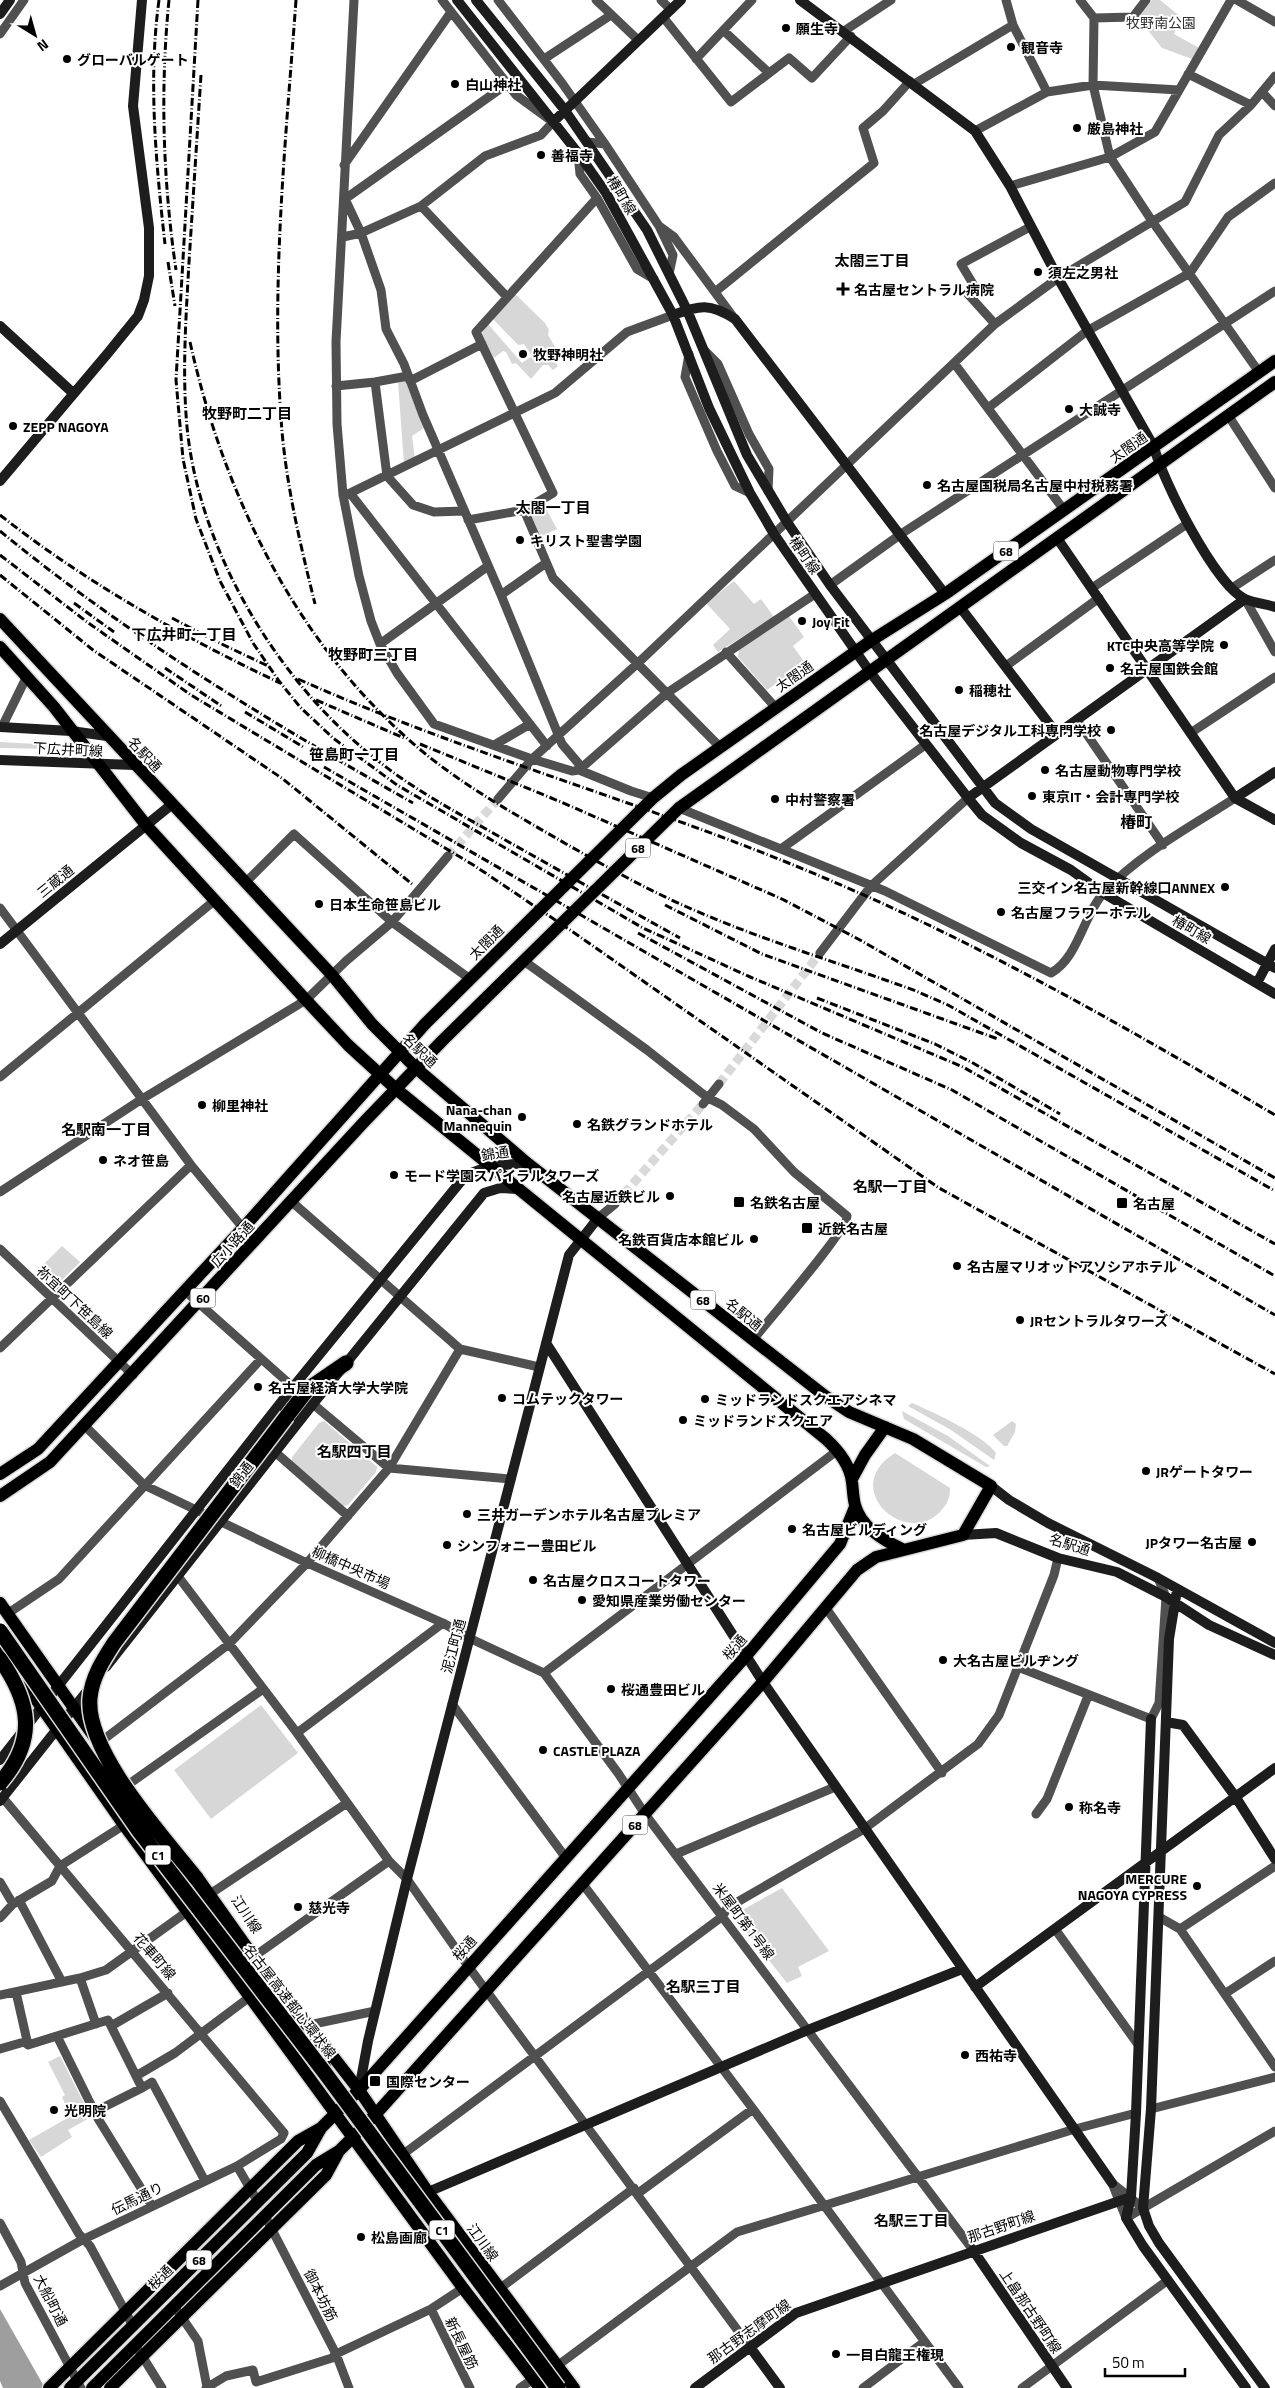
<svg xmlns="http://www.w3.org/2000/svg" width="1275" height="2388" viewBox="0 0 1275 2388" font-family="'Titillium Web','Noto Sans JP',sans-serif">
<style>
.green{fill:#d7d7d7}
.water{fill:#9e9e9e}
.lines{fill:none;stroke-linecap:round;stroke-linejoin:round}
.street-tunnel{stroke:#d9d9d9;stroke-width:9;stroke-dasharray:9 4.5;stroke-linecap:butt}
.primary-casing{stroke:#dbdbdb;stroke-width:15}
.highway-casing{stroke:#dbdbdb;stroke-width:18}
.street{stroke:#505050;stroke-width:9}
.secondary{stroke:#1d1d1d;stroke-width:10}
.primary{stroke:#000;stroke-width:12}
.highway{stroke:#000;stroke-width:15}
.rail{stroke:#000;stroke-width:3;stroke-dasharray:8 2.5 1 2.5;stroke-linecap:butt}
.highway-bridge-casing{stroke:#dbdbdb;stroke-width:18;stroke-linecap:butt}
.highway-bridge{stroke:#000;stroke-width:15}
.poi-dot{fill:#000;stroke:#fff;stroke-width:2}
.labels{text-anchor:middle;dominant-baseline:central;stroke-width:4;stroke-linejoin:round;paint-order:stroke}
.shield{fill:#fff;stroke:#4c4c4c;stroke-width:1}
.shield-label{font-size:12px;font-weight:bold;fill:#000}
.park-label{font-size:14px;fill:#2e2e2e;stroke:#fff}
.poi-label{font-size:14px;font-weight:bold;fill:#000;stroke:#fff;text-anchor:start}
.street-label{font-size:14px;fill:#000;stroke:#fff}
.neighbourhood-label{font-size:15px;font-weight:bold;fill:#000;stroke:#fff}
.quarter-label{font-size:16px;font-weight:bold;fill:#000;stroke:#fff}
</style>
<rect width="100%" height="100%" fill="#fff"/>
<!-- green -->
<path class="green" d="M1152,0H1160L1181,17L1174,34L1199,48L1192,59L1162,48L1138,18Z
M515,294L545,323L549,330L548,335L555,347L550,354L558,366L553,370L548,365H543L531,379L516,363L512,364L506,352L503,351L494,358L481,335L488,324L522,363L532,356L524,344L518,345L493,319Z
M405,380L424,428L412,436L415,459L404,464L398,382Z
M543,503L557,529L540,537L531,514L533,509Z
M734,581L754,604L761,599L774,617L718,652L713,645L730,629L706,603Z
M789,616L804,637L793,646L805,663L767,690L738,657L739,650Z
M0,742L54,745L57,747L54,749L0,748Z
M62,1246L80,1262L59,1283L51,1282L39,1269Z
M912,1403C933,1412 983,1435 996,1453L994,1460L951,1430L908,1406Z
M902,1411L948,1436L990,1466L986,1467L904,1419Z
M324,1421L377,1467L376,1472L348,1505L343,1506L292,1461V1457L319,1423Z
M1012,1421L1016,1424L1015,1432L1007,1446H1004L993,1435Z
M895,1453L950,1488C950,1499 947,1504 940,1512C904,1548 839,1487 895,1453Z
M261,1705L298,1753L211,1819L174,1770Z
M782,1888L829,1951L798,1967L802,1976L787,1983L733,1915Z
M60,2056L91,2117L68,2130L72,2137L41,2157L29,2140L71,2116L62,2097L65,2095L48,2062Z
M236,2211L239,2214L133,2315V2313Z"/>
<!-- water -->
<path class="water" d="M0,2309L45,2388H3L0,2381Z"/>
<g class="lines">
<!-- street-tunnel -->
<path class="street-tunnel" d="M448,856L498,799
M719,1084L820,953
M615,1204L703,1104"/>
<defs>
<path id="primary" d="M0,619L332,975L372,1024L416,1068L527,1163L825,1396L849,1412L913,1439L991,1486L963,1535L876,1557L857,1570L763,1682L375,2115L339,2151L316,2165L92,2388
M0,647L54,707L146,825L306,1000L348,1045L396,1089L826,1439C838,1450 850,1465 852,1482C853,1489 853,1497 855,1505C861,1527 883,1540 902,1549
M0,1474L38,1449L243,1228L425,1024L653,798L681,775L872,640L945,594L1275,361
M852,1479L865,1455L885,1427
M0,1496L50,1462L364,1122L442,1041L679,808L1275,382
M0,1603L95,1738
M0,1648L124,1825L463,2288L540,2388
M307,2023L359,2090L428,2192L574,2388
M49,2388L298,2141L321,2128
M70,2388L307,2153L321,2128L359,2090L746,1656L840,1544L855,1507
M110,2388L326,2175L338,2153"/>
<path id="highway" d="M287,1416L308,1389L346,1363
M196,1878L318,2050L324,2069"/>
</defs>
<!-- primary casing -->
<use href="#primary" class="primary-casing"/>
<!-- highway casing -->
<use href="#highway" class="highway-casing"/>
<!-- street -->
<path class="street" d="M354,0L336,342L337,424L343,495L359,576L371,621L380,644L397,673L434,724L532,759L572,771L579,770L631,791L653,798
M498,0L562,83L605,144
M596,0L638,40
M661,0L671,10
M1006,0L1013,25L1047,92
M1080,0L1094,18L1093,85L1110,157L1152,221L1259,372
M1237,0L1275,22
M663,17L731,102L789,58L812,78L851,36
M1094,18L1133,17L1146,0
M724,31L769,73
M844,31L891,0
M0,34L24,0
M544,59L611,15
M696,59L752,0
M1188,74L1251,105
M507,84L345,199L361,233L381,290L386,329L404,364L423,415L501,595L562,744L579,764V770
M914,84L1013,25
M1262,92L1275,106
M975,131L1047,92L1093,85L1179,90
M588,142L605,144L659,226L674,237L734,318
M578,153L580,174L597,198L637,269L654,279
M344,165L451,12
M1010,186L1110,157L1155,132L1231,0
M421,206L507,297
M660,228L673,255L669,274
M343,237L361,233L421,206L485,156L541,135L553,122L516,95L442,0
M715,292L874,163L863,128L883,111L910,81
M995,324L967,293L973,284L961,264L1030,227
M704,350L718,364L749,434L769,469L768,491
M689,354L685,377L717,451L735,486L750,493
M954,363L1064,510
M410,381L482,344
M375,382L387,476L413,505L434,512L464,511
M336,386L375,382L408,376
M988,408L1087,331L1190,273L1228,217L1275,183
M1228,415L1275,488
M350,493L547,746
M343,495L350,493L555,393L627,332L673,315
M524,510L553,578L720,747
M468,520L524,510L553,493L476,332L597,198
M830,585L901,534L1275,291
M1092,588L1187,524
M1232,588L1275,560
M501,595L546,563
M1245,599L1275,652
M380,644L488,566
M726,652L776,708
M1006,666L1099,598
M1077,720L1163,845
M2,727L27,676
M1192,732L1275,677
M496,744L530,724
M579,770L667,693L815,594
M498,799L532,759L638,663L995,324L1058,278L1185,202L1219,135L1251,105L1275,76
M679,808L885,891L1051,973C1079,957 1083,915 1105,891C1141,853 1192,826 1235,798
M781,849L925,745
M245,883L294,834L392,922L470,979
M0,908L191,1165L243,1228
M820,953L871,886L968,798
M524,961L647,1050L708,1098L722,1105L754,1129L794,1172L847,1216C849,1228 766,1323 753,1340
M0,1077L214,901
M703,1104L719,1084
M0,1192L142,1099L306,1000L346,961L392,922L448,856
M292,1202L460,1349L539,1367
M598,1218L615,1204
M0,1249L133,1375
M185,1291L293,1387
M0,1348L191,1165
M313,1404L389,1468L511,1479
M85,1426L144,1485L307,1563L443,1623L469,1638L544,1673L618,1773L645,1814L973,2250
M275,1452L348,1516
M177,1575L297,1733L389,1861L407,1879L468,1966L750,2347
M826,1608L942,1773
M7,1614L59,1579L261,1359
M1018,1667L1151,1719L1159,1703L1166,1597L1158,1578
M544,1673L838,1450
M452,1704L566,1858
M297,1733L443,1623
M99,1743L229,1644L307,1563L389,1468L460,1349
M129,1784L263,1689
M1036,1814L1047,1799L1088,1696
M676,1854L835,1787
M0,1882L13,1904
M582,1883L753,2109L959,2388
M213,1892L347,1803
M19,1900L62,1982
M1159,1917L1180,1929L1275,2067
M0,1918L13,1904L52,1881L60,1866L124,1825
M1055,1929L1137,2043
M1180,1929L1275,1866
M256,1955L389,1861
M80,1978L96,2024
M16,1992L28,2045
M1226,1993L1275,1961
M0,1995L80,1978L106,1970L188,1911
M309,2025L375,2011
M111,2026L168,1993
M57,2036L97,2117L152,2206
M0,2049L24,2042L28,2045L108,2020L142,2088L152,2082L205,2181
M136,2076L175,2053L251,1996
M0,2101L79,2234L90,2246L133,2326
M1151,2109L1275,2077
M94,2112L142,2088
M402,2155L723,1916L727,1908L864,1829L978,1744L999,1715L1054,1575L1058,1558
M237,2166L258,2202
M1112,2183L1126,2218L1275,2131
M1112,2183L1143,2208
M637,2194L753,2109
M265,2216L336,2354L349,2388
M0,2223L21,2262L25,2283L81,2388
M0,2286L82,2240L237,2166L281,2139L284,2133L3,1798
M499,2289L634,2188
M174,2306L198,2341L207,2387
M431,2309L470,2388
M139,2351L162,2388
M557,2366L737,2232L1075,2129L1136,2113
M206,2388L226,2376L253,2370L256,2382L332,2358L336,2354L431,2309L463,2288
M520,2388L533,2379
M863,2388L924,2342
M1022,2388L1168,2280"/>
<!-- secondary -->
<path class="secondary" d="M457,0L578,153L606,193L673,315L709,408L750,493L774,534L870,672L968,798L982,815L1021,843L1071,870L1103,893L1275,994
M476,0L564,109L647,230L687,310L747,455L787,522L830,585L995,803L1031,829L1275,968
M800,0L975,131L1010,186L1058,278L1154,447C1162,479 1215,585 1245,599C1254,603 1266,604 1275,607
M0,14L10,0
M553,122L681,0
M673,315C700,305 710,303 735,319L945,594
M0,326L73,393
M0,481L108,353L138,316L144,300L149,276V228L133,106L142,0
M1057,538L1235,798L1275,820
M960,607L1057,734
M0,727L71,731L107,736
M0,760L134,765
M968,798L1245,599
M1235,798L1275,772
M0,944L171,805
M1257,983L1275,949
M546,1343L763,1682L1112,2183
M991,1486L1009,1500L1048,1523L1158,1578L1275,1643
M963,1535L996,1533L1058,1558L1117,1572L1166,1597L1209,1625L1275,1655
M1177,1590L1169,1639L1151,2109L1143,2208L1149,2226L1159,2243L1265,2388
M106,1667L313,1404L484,1193L500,1188L518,1189
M1151,1719L1136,2113L1131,2197L1126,2218L1143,2246L1246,2388
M1166,1722L1183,1725L1235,1796L1275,1859
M0,1760L293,1387L466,1175L490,1166L527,1163
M0,1801L91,1686
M975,1987L1275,1768
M359,2090L368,2041L407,1879L569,1255L598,1218
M428,2192L808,2030L962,1969
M973,2250L1067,2388
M750,2347L780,2388
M695,2388L796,2313L1131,2197"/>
<!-- primary -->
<use href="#primary" class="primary"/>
<!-- highway -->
<use href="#highway" class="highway"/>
<!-- rail -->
<path class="rail" d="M159,0C148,80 156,164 165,244
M169,0C160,90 163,181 176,270
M198,0L176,380L183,459L196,519L220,581L253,643L279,681L300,707L333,738L397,785L643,928L748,976L963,1067L1275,1244
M296,0C286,139 271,279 281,418C285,481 300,543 315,604
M201,75C197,137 193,200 189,262C186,317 182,372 187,427C199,550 276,679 372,756C413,790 460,814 507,841C564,873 622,906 680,938
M168,262L175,306
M190,342C225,500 300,652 428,756C472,791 520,817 568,845C607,867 646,889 687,907C761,940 840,963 916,991L948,1005L1275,1191
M0,515C85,582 183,637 280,683
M0,531C128,636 270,722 413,803
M0,555L87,622L191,695L475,866L573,932L939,1188L1275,1374
M0,575L93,650L283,779L412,884
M74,603L114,632
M172,618L211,639L268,666
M165,668L223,707
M298,679C470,756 654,805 827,879C983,945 1129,1029 1275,1115
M316,700L404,738
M245,712L305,748
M420,744L561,802L782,899L860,940L1275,1178
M324,767L1275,1315
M665,905L762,954L998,1039
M638,933L822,1033L952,1090L1275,1276
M817,998L935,1044L973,1063L1060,1114"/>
<defs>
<path id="highway-bridge" d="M0,1631L139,1831L325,2073L558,2388
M0,1659C31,1703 37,1740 0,1783
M196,1878C163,1836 85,1752 90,1698C92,1677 103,1660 114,1643L287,1416"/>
</defs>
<!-- highway-bridge casing -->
<use href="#highway-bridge" class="highway-bridge-casing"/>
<!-- highway-bridge -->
<use href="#highway-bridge" class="highway-bridge"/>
</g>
<!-- markers -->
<g class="poi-dot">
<circle cx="786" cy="28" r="5"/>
<circle cx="1011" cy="47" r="5"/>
<circle cx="67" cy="59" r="5"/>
<circle cx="455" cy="84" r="5"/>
<circle cx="1077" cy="128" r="5"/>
<circle cx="541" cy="155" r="5"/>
<circle cx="1038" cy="272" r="5"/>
<path d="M840.5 281.5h5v5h5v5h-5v5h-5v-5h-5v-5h5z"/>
<circle cx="523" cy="354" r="5"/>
<circle cx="1069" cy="409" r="5"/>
<circle cx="13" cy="426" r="5"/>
<circle cx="927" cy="485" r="5"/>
<circle cx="520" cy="540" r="5"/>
<circle cx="802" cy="621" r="5"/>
<circle cx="1224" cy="645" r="5"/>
<circle cx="1110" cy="668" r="5"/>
<circle cx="959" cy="690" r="5"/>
<circle cx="1111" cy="730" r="5"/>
<circle cx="1045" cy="770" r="5"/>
<circle cx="1032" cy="796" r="5"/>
<circle cx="775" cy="799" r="5"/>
<circle cx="1225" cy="887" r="5"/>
<circle cx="319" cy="904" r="5"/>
<circle cx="1001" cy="912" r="5"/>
<circle cx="202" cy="1105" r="5"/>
<circle cx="522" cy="1117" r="5"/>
<circle cx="577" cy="1124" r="5"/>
<circle cx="103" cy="1160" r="5"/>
<circle cx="394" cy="1175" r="5"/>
<circle cx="670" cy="1196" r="5"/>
<rect x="733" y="1196" width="12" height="12" rx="2.5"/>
<rect x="1116" y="1197" width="12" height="12" rx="2.5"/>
<rect x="801" y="1222" width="12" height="12" rx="2.5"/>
<circle cx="754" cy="1239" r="5"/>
<circle cx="957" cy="1266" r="5"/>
<circle cx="1020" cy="1320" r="5"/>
<circle cx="258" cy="1387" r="5"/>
<circle cx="502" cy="1398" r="5"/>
<circle cx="705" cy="1399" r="5"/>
<circle cx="683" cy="1420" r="5"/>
<circle cx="1146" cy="1471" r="5"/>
<circle cx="467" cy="1514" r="5"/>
<circle cx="792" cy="1529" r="5"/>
<circle cx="1252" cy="1542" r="5"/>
<circle cx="447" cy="1545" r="5"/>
<circle cx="533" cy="1580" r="5"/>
<circle cx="582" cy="1600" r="5"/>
<circle cx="943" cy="1660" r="5"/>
<circle cx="611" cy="1689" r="5"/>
<circle cx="543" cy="1750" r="5"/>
<circle cx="1069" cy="1807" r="5"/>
<circle cx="1197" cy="1886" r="5"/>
<circle cx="298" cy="1907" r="5"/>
<circle cx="965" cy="2055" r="5"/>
<rect x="369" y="2075" width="12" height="12" rx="2.5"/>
<circle cx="54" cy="2110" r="5"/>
<circle cx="361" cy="2237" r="5"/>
<circle cx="836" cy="2354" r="5"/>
</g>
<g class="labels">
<!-- shield labels -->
<g class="shield">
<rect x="993.5" y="541.5" width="25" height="19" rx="4"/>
<rect x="625.5" y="838.5" width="25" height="19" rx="4"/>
<rect x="190.5" y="1288.5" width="25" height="19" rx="4"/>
<rect x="690.5" y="1290.5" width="25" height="19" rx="4"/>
<rect x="622.5" y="1815.5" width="25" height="19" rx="4"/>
<rect x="145.5" y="1845.5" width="25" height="19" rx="4"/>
<rect x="429.5" y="2220.5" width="25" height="19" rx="4"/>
<rect x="186.5" y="2250.5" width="25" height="19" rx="4"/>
</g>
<g class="shield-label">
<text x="1006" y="551">68</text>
<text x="638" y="848">68</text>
<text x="203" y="1298">60</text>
<text x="703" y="1300">68</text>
<text x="635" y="1825">68</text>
<text x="158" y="1855">C1</text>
<text x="442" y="2230">C1</text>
<text x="199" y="2260">68</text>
</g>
<!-- park labels -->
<g class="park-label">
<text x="1161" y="22">牧野南公園</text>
</g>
<!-- poi labels -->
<g class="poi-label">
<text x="796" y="28">願生寺</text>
<text x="1021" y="47">観音寺</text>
<text x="77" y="59">グローバルゲート</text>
<text x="465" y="84">白山神社</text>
<text x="1087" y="128">厳島神社</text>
<text x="551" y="155">善福寺</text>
<text x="1048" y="272">須左之男社</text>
<text x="854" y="289">名古屋セントラル病院</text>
<text x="533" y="354">牧野神明社</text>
<text x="1079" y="409">大誠寺</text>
<text x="23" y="426">ZEPP NAGOYA</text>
<text x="937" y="485">名古屋国税局名古屋中村税務署</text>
<text x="530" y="540">キリスト聖書学園</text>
<text x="812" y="621">Joy Fit</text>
<text x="1214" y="645" text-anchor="end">KTC中央高等学院</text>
<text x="1120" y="668">名古屋国鉄会館</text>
<text x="969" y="690">稲穂社</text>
<text x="1101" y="730" text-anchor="end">名古屋デジタル工科専門学校</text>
<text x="1055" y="770">名古屋動物専門学校</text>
<text x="1042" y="796">東京IT・会計専門学校</text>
<text x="785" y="799">中村警察署</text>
<text x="1215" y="887" text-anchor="end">三交イン名古屋新幹線口ANNEX</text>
<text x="329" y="904">日本生命笹島ビル</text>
<text x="1011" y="912">名古屋フラワーホテル</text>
<text x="212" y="1105">柳里神社</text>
<text x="512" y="1109" text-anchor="end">Nana-chan<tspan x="512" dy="16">Mannequin</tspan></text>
<text x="587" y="1124">名鉄グランドホテル</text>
<text x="113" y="1160">ネオ笹島</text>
<text x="404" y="1175">モード学園スパイラルタワーズ</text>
<text x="660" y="1196" text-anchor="end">名古屋近鉄ビル</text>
<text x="750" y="1202">名鉄名古屋</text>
<text x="1133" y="1203">名古屋</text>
<text x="818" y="1228">近鉄名古屋</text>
<text x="744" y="1239" text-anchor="end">名鉄百貨店本館ビル</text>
<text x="967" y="1266">名古屋マリオットアソシアホテル</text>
<text x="1030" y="1320">JRセントラルタワーズ</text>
<text x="268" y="1387">名古屋経済大学大学院</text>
<text x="512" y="1398">コムテックタワー</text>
<text x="715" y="1399">ミッドランドスクエアシネマ</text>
<text x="693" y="1420">ミッドランドスクエア</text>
<text x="1156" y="1471">JRゲートタワー</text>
<text x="477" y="1514">三井ガーデンホテル名古屋プレミア</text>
<text x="802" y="1529">名古屋ビルディング</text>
<text x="1242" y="1542" text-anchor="end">JPタワー名古屋</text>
<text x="457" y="1545">シンフォニー豊田ビル</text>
<text x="543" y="1580">名古屋クロスコートタワー</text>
<text x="592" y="1600">愛知県産業労働センター</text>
<text x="953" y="1660">大名古屋ビルヂング</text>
<text x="621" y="1689">桜通豊田ビル</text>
<text x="553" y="1750">CASTLE PLAZA</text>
<text x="1079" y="1807">称名寺</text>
<text x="1187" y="1878" text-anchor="end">MERCURE<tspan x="1187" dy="16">NAGOYA CYPRESS</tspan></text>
<text x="308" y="1907">慈光寺</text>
<text x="975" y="2055">西祐寺</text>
<text x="386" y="2081">国際センター</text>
<text x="64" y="2110">光明院</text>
<text x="371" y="2237">松島画廊</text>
<text x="846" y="2354">一目白龍王権現</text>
</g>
<!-- street labels -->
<g class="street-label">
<text transform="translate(622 195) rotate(59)">椿町線</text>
<text transform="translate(1128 447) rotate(-35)">太閤通</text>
<text transform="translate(805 555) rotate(55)">椿町線</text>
<text transform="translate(794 676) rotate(-35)">太閤通</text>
<text transform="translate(68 749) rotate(3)">下広井町線</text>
<text transform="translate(145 754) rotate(47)">名駅通</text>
<text transform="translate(55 881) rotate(-39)">三蔵通</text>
<text transform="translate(1192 929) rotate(30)">椿町線</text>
<text transform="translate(486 942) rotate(-45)">太閤通</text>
<text transform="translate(420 1050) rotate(44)">名駅通</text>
<text transform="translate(495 1153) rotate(-9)">錦通</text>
<text transform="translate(232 1244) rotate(-48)">広小路通</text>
<text transform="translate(75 1302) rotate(43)">祢宜町下笹島線</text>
<text transform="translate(744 1314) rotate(39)">名駅通</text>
<text transform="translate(241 1474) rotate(-52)">錦通</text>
<text transform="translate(1070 1544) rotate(17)">名駅通</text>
<text transform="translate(351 1567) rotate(24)">柳橋中央市場</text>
<text transform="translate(453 1646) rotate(-75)">泥江町通</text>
<text transform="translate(734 1647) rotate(-49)">桜通</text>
<text transform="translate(247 1914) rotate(56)">江川線</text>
<text transform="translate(744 1921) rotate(53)">米屋町第1号線</text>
<text transform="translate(464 1948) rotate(-48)">桜通</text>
<text transform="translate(155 1956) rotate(49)">花車町線</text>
<text transform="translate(290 2001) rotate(52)">名古屋高速都心環状線</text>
<text transform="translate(137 2198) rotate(-26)">伝馬通り</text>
<text transform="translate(1001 2226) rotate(-19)">那古野町線</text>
<text transform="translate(483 2242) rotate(54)">江川線</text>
<text transform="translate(160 2277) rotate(-45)">桜通</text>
<text transform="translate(321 2295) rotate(63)">御本坊筋</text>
<text transform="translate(51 2300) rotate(63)">大船町通</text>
<text transform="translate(1031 2311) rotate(56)">上畠那古野町線</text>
<text transform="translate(749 2331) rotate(-36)">那古野志摩町線</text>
<text transform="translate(462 2343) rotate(64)">新長屋筋</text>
</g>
<!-- neighbourhood labels -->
<g class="neighbourhood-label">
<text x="872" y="260">太閤三丁目</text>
<text x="247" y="413">牧野町二丁目</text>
<text x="553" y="507">太閤一丁目</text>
<text x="184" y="634">下広井町一丁目</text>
<text x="373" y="654">牧野町三丁目</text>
<text x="354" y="754">笹島町一丁目</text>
<text x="106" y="1129">名駅南一丁目</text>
<text x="890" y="1186">名駅一丁目</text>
<text x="354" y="1451">名駅四丁目</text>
<text x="703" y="1986">名駅三丁目</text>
<text x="911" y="2220">名駅三丁目</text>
</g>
<!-- quarter labels -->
<g class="quarter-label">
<text x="1136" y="822">椿町</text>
</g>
</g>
<!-- north arrow -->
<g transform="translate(35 35) rotate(143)" stroke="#ffffff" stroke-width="4" paint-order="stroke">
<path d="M0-4L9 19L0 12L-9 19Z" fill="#000000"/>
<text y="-8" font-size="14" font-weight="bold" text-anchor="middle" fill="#000000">N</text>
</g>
<!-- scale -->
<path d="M1105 2368v8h80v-8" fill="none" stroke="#000000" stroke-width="2.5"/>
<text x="1112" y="2368" font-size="15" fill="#000000" stroke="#ffffff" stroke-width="4" paint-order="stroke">50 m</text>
</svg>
